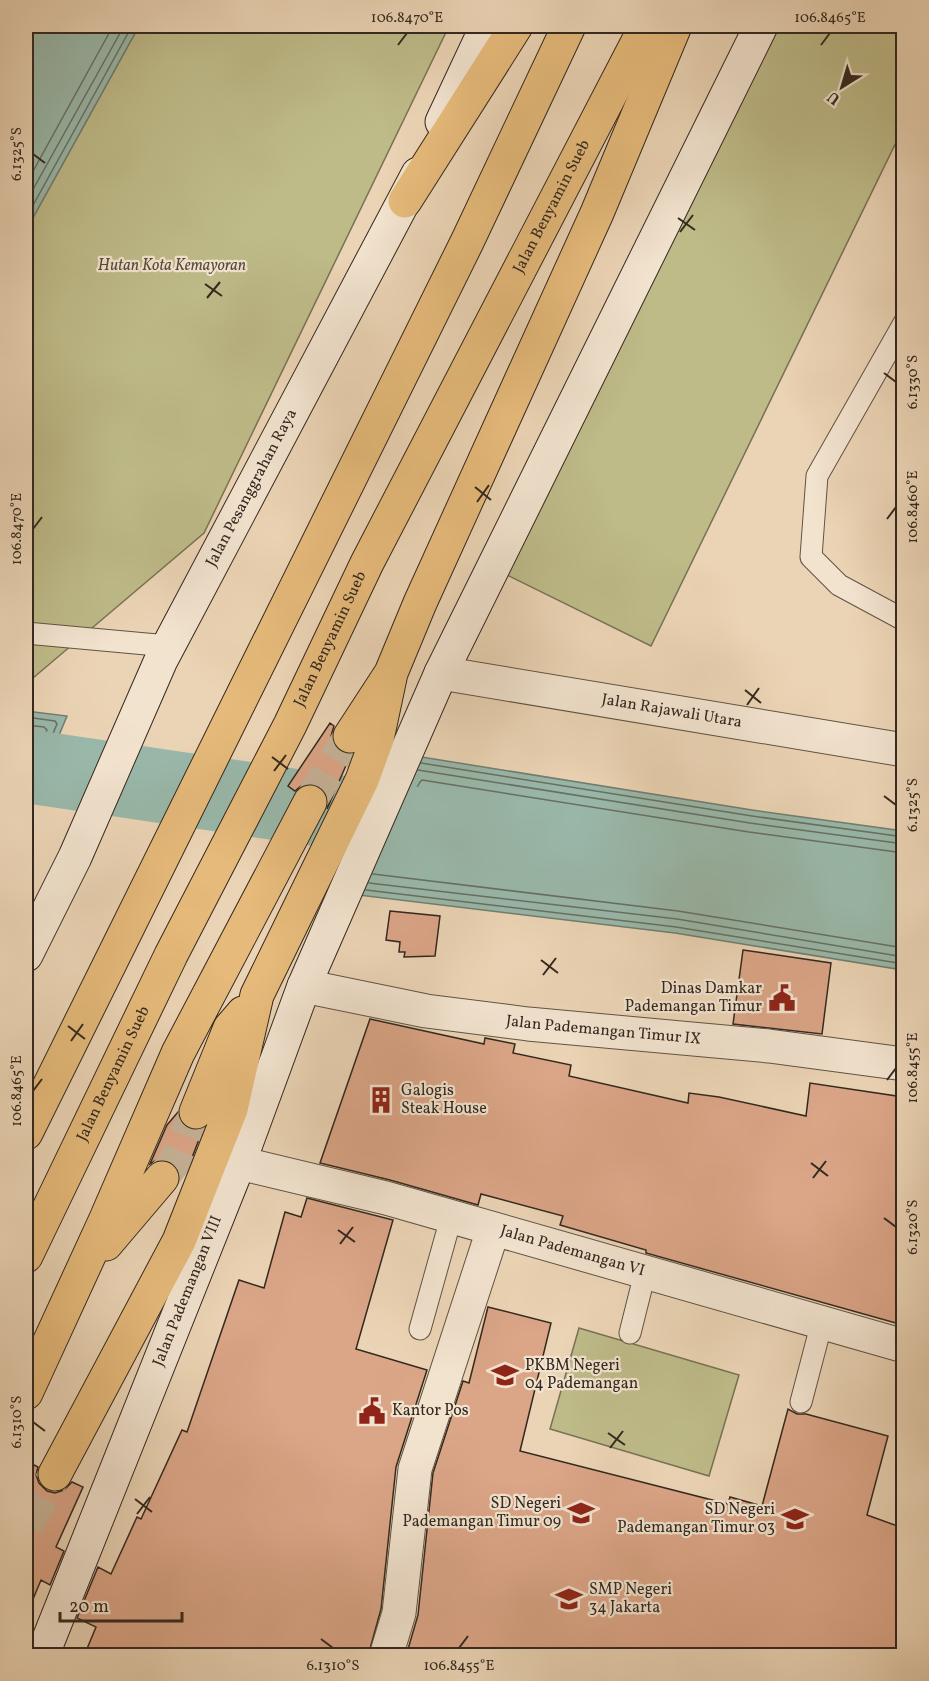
<svg xmlns="http://www.w3.org/2000/svg" width="929" height="1681" viewBox="0 0 929 1681" font-family="Vollkorn,serif">
<style>
.green{fill:#bebb89;stroke:#787254;stroke-width:1.5}
.water{fill:#99b8aa;stroke:#707e72;stroke-width:1.5}
.lines{fill:none;stroke-linecap:round;stroke-linejoin:round}
.shore{stroke:#667064;stroke-width:1.5}
.river{stroke:#99b8aa;stroke-width:74}
.building{fill:#dba587;stroke:#33281f;stroke-width:1.5}
.motorway-tunnel{stroke:#c6b297;stroke-width:33;stroke-dasharray:33 16;stroke-linecap:butt}
.service-casing{stroke:#615344;stroke-width:23}
.minor-casing{stroke:#615344;stroke-width:35}
.tertiary-casing{stroke:#615344;stroke-width:35}
.secondary-casing{stroke:#33281f;stroke-width:35}
.primary-casing{stroke:#33281f;stroke-width:35}
.motorway-casing{stroke:#33281f;stroke-width:35}
.service{stroke:#f2e3cf;stroke-width:21}
.minor{stroke:#f2e3cf;stroke-width:33}
.tertiary{stroke:#f2e3cf;stroke-width:33}
.secondary{stroke:#f2e3cf;stroke-width:33}
.primary{stroke:#e6ba7a;stroke-width:33}
.motorway{stroke:#e6ba7a;stroke-width:33}
.ticks{fill:none;stroke:#33281f;stroke-width:2}
.labels{text-anchor:middle;dominant-baseline:central;stroke-width:4.5;stroke-linejoin:round;paint-order:stroke}
.street-label{font-size:16px;fill:#33281f;stroke:#f2e3cf}
.park-label{font-size:16px;font-style:italic;fill:#564d3a;stroke:#f2e3cf}
.poi-label{font-size:16px;fill:#33281f;stroke:#f2e3cf;text-anchor:start}
.neatline{fill:none;stroke:#33281f;stroke-width:2}
.ticks-label{font-size:15px;text-anchor:middle;fill:#33281f}
</style>
<rect width="100%" height="100%" fill="#ebd4b5"/>
<filter id="stains"><feTurbulence type="fractalNoise" baseFrequency=".00333" numOctaves="4"/><feColorMatrix values="0 0 0 0 .2 0 0 0 0 .09 0 0 0 0 .02 0 0 0 .5 -.17"/></filter>
<radialGradient id="worn" r=".72"><stop offset=".6" stop-color="#630" stop-opacity="0"/><stop offset="1" stop-color="#630" stop-opacity=".3"/></radialGradient>
<!-- green -->
<path class="green" d="M139,26H449L204,533L26,684V225L30,223Z
M775,26H903V128L651,646L507,575Z
M579,1328L739,1375L709,1476L550,1429Z"/>
<!-- water -->
<path class="water" d="M26,26H139L30,223L26,225Z
M26,711L67,716L26,814Z
M409,755L752,810L903,831V970L675,933L333,892Z"/>
<g class="lines">
<!-- shore -->
<path class="shore" d="M26,184L113,26
M26,202L124,26
M26,218L132,26
M26,717L55,721L57,724L26,798
M26,725L44,727L47,730L26,779
M421,763L752,816L904,837
M418,770L750,823L904,844
M388,840L420,782L422,780L749,832L904,853
M373,874L678,911L904,948
M369,883L677,919L904,957
M366,890L676,927L904,964"/>
<!-- river -->
<path class="river" d="M26,766L430,826"/>
</g>
<!-- building -->
<path class="building" d="M330,723L334,726L331,736L334,745L340,752L351,754L327,809L329,801L326,793L319,786L309,783L301,786L295,791L288,786Z
M390,911L440,916L435,956L404,957L405,952H399L400,942L386,940Z
M743,950L831,963L822,1034L733,1024Z
M370,1019L484,1044L485,1038L515,1044L513,1053L571,1065L569,1076L688,1103L689,1093L719,1097L806,1116L810,1083L903,1097V1325L646,1253V1250L560,1225L563,1216L481,1194L478,1205L390,1180L320,1163Z
M178,1112L181,1123L188,1129L198,1131L203,1129L188,1168L180,1178L179,1171L175,1164L166,1160H156L150,1164L167,1125Z
M307,1198L393,1220L356,1349L427,1370L396,1467L381,1609L368,1656H84L96,1627L77,1618L98,1567L111,1574L137,1517L141,1519L182,1430L187,1432L239,1280L264,1288L285,1212L301,1217Z
M488,1307L551,1323L520,1451L728,1504L730,1497L762,1506L788,1409L797,1414H806L888,1436L867,1515L903,1528V1656H406L418,1615L433,1473L463,1381L469,1383Z
M26,1461L38,1467L36,1475L39,1483L47,1491L55,1493L64,1490L72,1482L83,1487L56,1547L64,1551L50,1585L41,1580L26,1616Z"/>
<g class="lines">
<!-- motorway-tunnel -->
<path class="motorway-tunnel" d="M310,802L350,736
M162,1178L176,1160L196,1112
M26,1526L55,1474"/>
<defs>
<path id="service" d="M904,323L817,476L811,557L839,585L904,620
M26,633L168,646
M420,1329L451,1218
M630,1333L645,1273
M801,1402L822,1322"/>
<g id="minor">
<path id="s1" d="M304,986L426,1011L528,1024L769,1046L904,1064"/>
<path d="M386,1656L399,1613L415,1469L493,1230"/>
</g>
<g id="tertiary">
<path id="s2" d="M441,673L904,750"/>
<path id="s3" d="M239,1163L386,1198L904,1346"/>
</g>
<g id="secondary">
<path d="M442,122L487,26"/>
<path id="s4" d="M26,955L75,857L161,660L418,174"/>
<path id="s5" d="M42,1656L239,1163L304,986L441,673L761,26"/>
</g>
<g id="primary">
<path d="M405,201L516,26"/>
<path d="M26,1133L467,242L569,26"/>
<path id="s6" d="M26,1256L171,955L290,725L367,563L646,26"/>
</g>
<path id="motorway" d="M350,736L391,673L420,603L597,213L675,26
M196,1112L230,1028L243,1013
M106,1244L162,1178
M26,1393L105,1221L178,1053L310,802
M55,1474L179,1241L231,1109L257,995L362,780L377,739L391,673"/>
</defs>
<!-- service casing -->
<use href="#service" class="service-casing"/>
<!-- minor casing -->
<use href="#minor" class="minor-casing"/>
<!-- tertiary casing -->
<use href="#tertiary" class="tertiary-casing"/>
<!-- secondary casing -->
<use href="#secondary" class="secondary-casing"/>
<!-- primary casing -->
<use href="#primary" class="primary-casing"/>
<!-- motorway casing -->
<use href="#motorway" class="motorway-casing"/>
<!-- service -->
<use href="#service" class="service"/>
<!-- minor -->
<use href="#minor" class="minor"/>
<!-- tertiary -->
<use href="#tertiary" class="tertiary"/>
<!-- secondary -->
<use href="#secondary" class="secondary"/>
<!-- primary -->
<use href="#primary" class="primary"/>
<!-- motorway -->
<use href="#motorway" class="motorway"/>
</g>
<!-- ticks -->
<path class="ticks" d="M398,45L407,33M821,45L830,33M33,154L45,163M678,218L695,230M680,232L693,215M205,284L222,296M207,298L220,282M884,373L896,382M475,487L491,500M477,502L489,485M887,519L896,507M33,529L42,517M745,690L761,703M747,705L759,688M272,757L288,769M274,771L286,755M884,796L896,805M541,960L558,973M543,975L556,958M68,1026L85,1039M71,1041L83,1024M887,1080L896,1068M33,1091L42,1079M811,1163L828,1176M813,1178L826,1161M884,1218L896,1227M338,1230L355,1242M340,1244L353,1227M33,1422L45,1431M608,1433L625,1445M610,1448L623,1431M135,1499L152,1512M137,1514L150,1497M321,1639L333,1648M459,1648L468,1636"/>
<!-- icons -->
<defs>
<symbol id="civic-bare" viewBox="-9 -9 18 18"><path d="M-.6-6.5H3V-4.5H.6V-3L4-1V1h2V6H-6V1h2V-1L-.6-3ZM-1.2 2.5V6h2.4V2.5Z" fill="#8f2418" stroke="#f2e3cf" stroke-width="2.5" paint-order="stroke"/></symbol>
<symbol id="building-bare" viewBox="-9 -9 18 18"><path d="M-4-6H4V6H1V3H-1V6H-4ZM-2.5-4.3h1.7v1.8h-1.7ZM.8-4.3h1.7v1.8H.8ZM-2.5-1h1.7V.8h-1.7ZM.8-1h1.7V.8H.8Z" fill="#8f2418" stroke="#f2e3cf" stroke-width="2.5" paint-order="stroke"/></symbol>
<symbol id="school-bare" viewBox="-9 -9 18 18"><path d="M0-5L7-2L0 1L-7-2ZM-4 1L0 2.5L4 1V4Q0 6-4 4Z" fill="#8f2418" stroke="#f2e3cf" stroke-width="2.5" paint-order="stroke"/></symbol>
</defs>
<g fill-rule="evenodd">
<use href="#civic-bare" x="763" y="979" width="38" height="38"/>
<use href="#building-bare" x="362" y="1081" width="38" height="38"/>
<use href="#school-bare" x="486" y="1356" width="38" height="38"/>
<use href="#civic-bare" x="353" y="1392" width="38" height="38"/>
<use href="#school-bare" x="562" y="1494" width="38" height="38"/>
<use href="#school-bare" x="776" y="1500" width="38" height="38"/>
<use href="#school-bare" x="550" y="1580" width="38" height="38"/>
</g>
<g class="labels">
<!-- street labels -->
<g class="street-label">
<text stroke="none"><textPath href="#s6" startOffset="1174">Jalan Benyamin Sueb</textPath></text>
<text stroke="none"><textPath href="#s4" startOffset="519">Jalan Pesanggrahan Raya</textPath></text>
<text stroke="none"><textPath href="#s6" startOffset="688">Jalan Benyamin Sueb</textPath></text>
<text stroke="none"><textPath href="#s2" startOffset="234">Jalan Rajawali Utara</textPath></text>
<text stroke="none"><textPath href="#s1" startOffset="303">Jalan Pademangan Timur IX</textPath></text>
<text stroke="none"><textPath href="#s6" startOffset="202">Jalan Benyamin Sueb</textPath></text>
<text stroke="none"><textPath href="#s3" startOffset="345">Jalan Pademangan VI</textPath></text>
<text stroke="none"><textPath href="#s5" startOffset="393">Jalan Pademangan VIII</textPath></text>
</g>
<!-- park labels -->
<g class="park-label">
<text x="172" y="266">Hutan Kota Kemayoran</text>
</g>
<!-- poi labels -->
<g class="poi-label">
<text x="762" y="989" text-anchor="end">Dinas Damkar<tspan x="762" dy="18">Pademangan Timur</tspan></text>
<text x="401" y="1091">Galogis<tspan x="401" dy="18">Steak House</tspan></text>
<text x="525" y="1366">PKBM Negeri<tspan x="525" dy="18">04 Pademangan</tspan></text>
<text x="392" y="1411">Kantor Pos</text>
<text x="561" y="1504" text-anchor="end">SD Negeri<tspan x="561" dy="18">Pademangan Timur 09</tspan></text>
<text x="775" y="1510" text-anchor="end">SD Negeri<tspan x="775" dy="18">Pademangan Timur 03</tspan></text>
<text x="589" y="1590">SMP Negeri<tspan x="589" dy="18">34 Jakarta</tspan></text>
</g>
</g>
<!-- margin -->
<rect width="929" height="1681" fill="none" stroke="#ebd4b5" stroke-width="66"/>
<!-- north arrow -->
<g transform="translate(842 87) rotate(217)" stroke="#f2e3cf" stroke-width="4.5" paint-order="stroke">
<path d="M0-4.5L10 22L0 15L-10 22Z" fill="#33281f"/>
<text y="-9" font-size="16" font-weight="bold" text-anchor="middle" fill="#33281f">U</text>
</g>
<!-- scale -->
<path d="M60 1612v9h122v-9" fill="none" stroke="#33281f" stroke-width="3"/>
<text x="69" y="1612" font-size="18" fill="#33281f" stroke="#f2e3cf" stroke-width="4.5" paint-order="stroke">20 m</text>
<rect x="33" y="33" width="863" height="1615" class="neatline"/>
<g class="ticks-label">
<text x="407" y="22">106.8470°E</text>
<text x="830" y="22">106.8465°E</text>
<text transform="translate(16 154) rotate(-90)" y="5">6.1325°S</text>
<text transform="translate(912 382) rotate(-90)" y="5">6.1330°S</text>
<text transform="translate(912 507) rotate(-90)" y="5">106.8460°E</text>
<text transform="translate(16 529) rotate(-90)" y="5">106.8470°E</text>
<text transform="translate(912 805) rotate(-90)" y="5">6.1325°S</text>
<text transform="translate(912 1068) rotate(-90)" y="5">106.8455°E</text>
<text transform="translate(16 1091) rotate(-90)" y="5">106.8465°E</text>
<text transform="translate(912 1227) rotate(-90)" y="5">6.1320°S</text>
<text transform="translate(16 1422) rotate(-90)" y="5">6.1310°S</text>
<text x="333" y="1670">6.1310°S</text>
<text x="459" y="1670">106.8455°E</text>
</g>
<rect width="100%" height="100%" filter="url(#stains)"/>
<rect width="100%" height="100%" fill="url(#worn)"/>
</svg>
